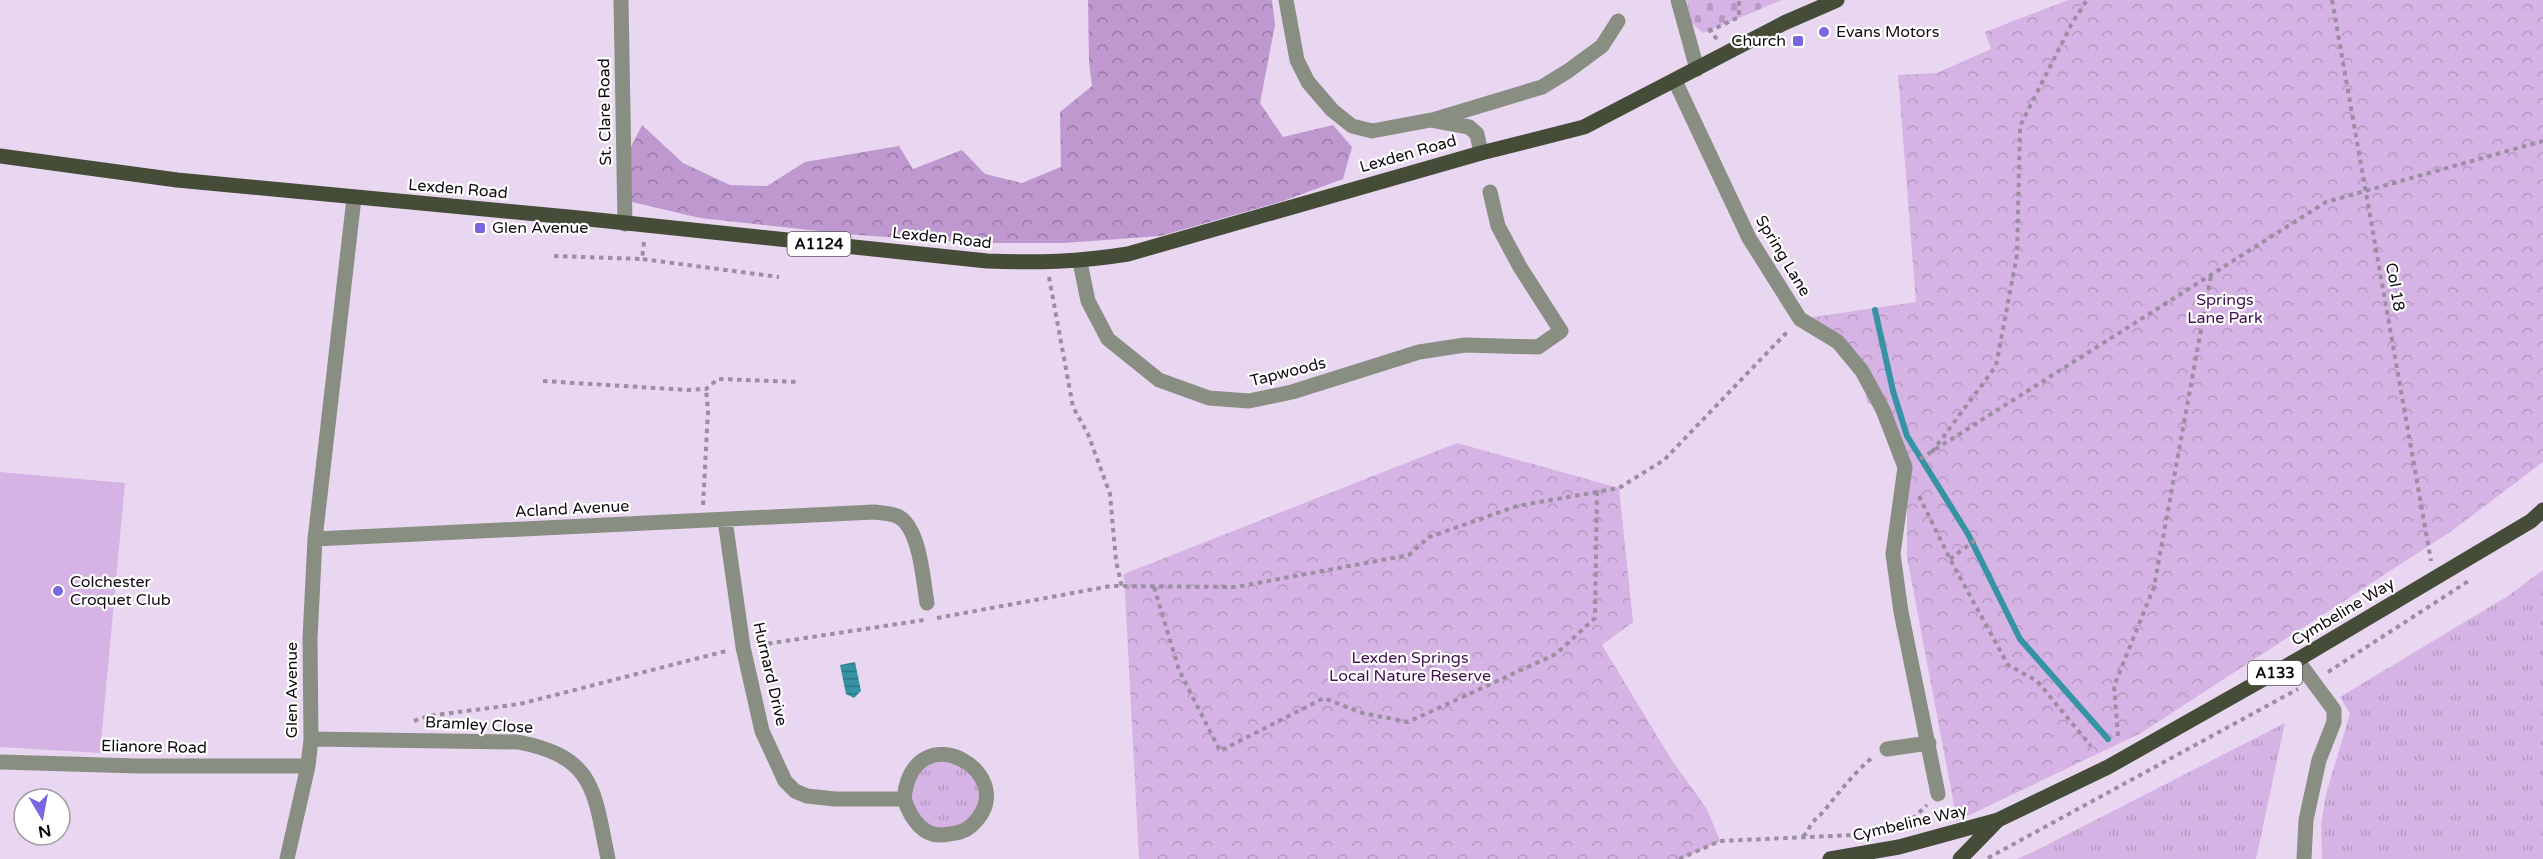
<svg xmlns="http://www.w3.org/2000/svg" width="2543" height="859" viewBox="0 0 2543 859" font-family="'Varela Round',sans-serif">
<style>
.grass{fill:url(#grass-tufts)}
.forest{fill:url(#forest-crowns)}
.cemetery{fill:url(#cemetery-stones)}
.park{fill:url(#park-crowns)}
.garden{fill:#d5b3e4}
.water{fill:url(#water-rules)}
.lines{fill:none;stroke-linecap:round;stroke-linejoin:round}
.stream{stroke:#3693a3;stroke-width:6}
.path{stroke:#9b8ea1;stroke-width:4;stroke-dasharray:4.5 4.5;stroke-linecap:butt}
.minor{stroke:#898e82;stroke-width:15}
.major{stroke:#454c38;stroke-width:15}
.poi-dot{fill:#7966e1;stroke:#fff;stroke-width:2}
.labels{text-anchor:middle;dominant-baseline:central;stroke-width:4.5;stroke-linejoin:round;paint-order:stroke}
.shield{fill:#fff;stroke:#585459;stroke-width:1.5}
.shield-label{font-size:15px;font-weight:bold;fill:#100a12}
.poi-label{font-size:16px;fill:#100a12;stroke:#fff;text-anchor:start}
.street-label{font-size:16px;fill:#100a12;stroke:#fff}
.park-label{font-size:16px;fill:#400f52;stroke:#fff}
</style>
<defs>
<pattern id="grass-tufts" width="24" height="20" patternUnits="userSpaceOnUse" patternTransform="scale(1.5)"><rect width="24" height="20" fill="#d5b3e4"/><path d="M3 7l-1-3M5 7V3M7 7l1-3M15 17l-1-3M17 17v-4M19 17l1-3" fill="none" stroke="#b699c3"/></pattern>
<pattern id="forest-crowns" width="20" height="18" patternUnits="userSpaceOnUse" patternTransform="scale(1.5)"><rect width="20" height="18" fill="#be98cf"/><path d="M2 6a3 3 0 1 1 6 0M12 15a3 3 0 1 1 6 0" fill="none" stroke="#997aa7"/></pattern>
<pattern id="cemetery-stones" width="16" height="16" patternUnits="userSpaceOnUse" patternTransform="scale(1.5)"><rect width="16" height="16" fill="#d5b3e4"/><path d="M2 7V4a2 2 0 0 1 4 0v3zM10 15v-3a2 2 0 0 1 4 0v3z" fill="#b699c3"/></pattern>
<pattern id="park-crowns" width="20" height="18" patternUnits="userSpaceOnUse" patternTransform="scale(1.5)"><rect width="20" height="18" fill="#d5b3e4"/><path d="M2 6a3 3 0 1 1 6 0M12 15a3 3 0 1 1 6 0" fill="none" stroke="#b699c3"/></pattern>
<pattern id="water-rules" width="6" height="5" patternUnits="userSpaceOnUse" patternTransform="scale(1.5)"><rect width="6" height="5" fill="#3693a3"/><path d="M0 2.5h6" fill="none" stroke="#2c7683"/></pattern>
</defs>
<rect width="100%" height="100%" fill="#e9d7f1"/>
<!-- grass -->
<path class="grass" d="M2543,570V859H2322L2321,824L2326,794L2350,714L2340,697L2508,596Z
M2285,723L2256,859H2017L2033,852Z
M911 795a34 34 0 1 1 68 0a34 34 0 1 1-68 0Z"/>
<!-- forest -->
<path class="forest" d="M1088,0H1272L1275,25L1260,103L1283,137L1333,125L1352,147L1343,179L1283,201L1160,236L1064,243H969L845,234L700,218L632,202L628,153L642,125L683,163L730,185L767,186L805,162L899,146L913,169L962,150L985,174L1022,183L1061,167L1060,112L1092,86L1089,62Z"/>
<!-- cemetery -->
<path class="cemetery" d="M1687,0H1782L1703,33L1691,22Z"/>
<!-- park -->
<path class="park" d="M2068,0H2543V462L2453,530L2141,733L1957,821L1907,557V477L1882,408L1867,403L1862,371L1800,319L1916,302L1898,75L1937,73L1991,49L1985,32Z
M1457,443L1619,488L1633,622L1602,645L1671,759L1707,809L1720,841L1681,859H1139L1124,574Z"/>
<!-- garden -->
<path class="garden" d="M0,472L125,483L100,753L0,747Z"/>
<!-- water -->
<path class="water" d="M855,662L861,691L854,698L846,694L840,665Z"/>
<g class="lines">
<!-- stream -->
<path class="stream" d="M1875,310L1893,391L1907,436L1968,534L2020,639L2108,739"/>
<!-- path -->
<path class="path" d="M2332,0L2431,561
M1717,39L1710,31L1739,17V0
M644,242L642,259L779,277
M554,256L642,259
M1049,277L1073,407L1088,434L1110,494L1116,561L1122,587
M543,381L688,390L706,389L718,379L800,382
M1932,452L1996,366L2017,255L2020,126L2071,25L2087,0
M1920,459L2326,202L2543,141
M1919,496L1950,559L2008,665L2037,681L2091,746
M703,505L708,411L706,389
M1950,559L1978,538
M1154,587L1179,670L1220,751L1324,698L1362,713L1408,722L1556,654L1595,618L1597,492
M937,618L1111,586L1236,587L1409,555L1429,537L1517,506L1619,488L1664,460L1789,330
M759,645L924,620
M2328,672L2470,580
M414,721L428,716L520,704L726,651
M2118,736L2114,686L2154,587L2211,275
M1906,825L1927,805
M1803,836L1807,833C1811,821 1816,820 1824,811C1839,792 1854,773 1873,757
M1988,858L2298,689
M1679,859L1720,841L1854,835"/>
<!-- minor -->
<path class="minor" d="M621,0L625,224
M1286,0L1297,60L1308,82L1332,110L1352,126L1372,131L1431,120L1469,127L1477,134L1481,153
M1678,0L1697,69
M1675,81L1749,238L1800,319L1838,342L1862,371L1883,410L1905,467L1893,554L1901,612L1938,794
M1436,119L1542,87L1568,71L1602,46L1618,21
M1080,262L1088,301L1108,339L1159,380L1209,398L1249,401L1292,392L1419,352L1465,345L1538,347L1561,331L1520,267L1498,226L1490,192
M725,520L743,647L762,731L785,781L795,791L807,796L835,799H904C913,709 1027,775 971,826C964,832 957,833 949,834C924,840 911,819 904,799
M315,539L874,512C881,513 891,513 897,516C920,526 923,580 927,603
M2297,660L2334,710V722L2319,760L2306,820L2304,859
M311,739L518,742C596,757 594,792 608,859
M1887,749L1929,743
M0,762L138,766H308
M287,859L308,766L311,739L310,638L315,539L354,198"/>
<!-- major -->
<path class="major" d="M0,156L177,180L579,218L987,261C1037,263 1078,262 1128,254L1481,153L1584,127L1784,23L1837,0
M1830,859L1899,847L1998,820L2108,767L2297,660L2531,521L2543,510
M1960,859L1998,820"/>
</g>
<!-- markers -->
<g class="poi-dot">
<circle cx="1824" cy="32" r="6"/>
<rect x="1792" y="35" width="12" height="12" rx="3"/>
<rect x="474" y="222" width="12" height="12" rx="3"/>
<circle cx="58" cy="591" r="6"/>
</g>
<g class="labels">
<!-- shield labels -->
<g class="shield">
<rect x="787.5" y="232" width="63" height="24" rx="4.5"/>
<rect x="2248" y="661" width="54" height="24" rx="4.5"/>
</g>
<g class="shield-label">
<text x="819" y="244">A1124</text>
<text x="2275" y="673">A133</text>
</g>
<!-- poi labels -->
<g class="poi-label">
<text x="1836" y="32">Evans Motors</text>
<text x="1786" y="41" text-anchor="end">Church</text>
<text x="492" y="228">Glen Avenue</text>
<text x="70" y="582">Colchester<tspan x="70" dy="18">Croquet Club</tspan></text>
</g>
<!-- street labels -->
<g class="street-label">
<text transform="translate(605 112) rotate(-91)">St. Clare Road</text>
<text transform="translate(1408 154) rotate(-16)">Lexden Road</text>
<text transform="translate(458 189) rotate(5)">Lexden Road</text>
<text transform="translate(942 238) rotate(6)">Lexden Road</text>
<text transform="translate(1783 256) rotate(59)">Spring Lane</text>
<text transform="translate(2395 287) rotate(80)">Col 18</text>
<text transform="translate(1288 372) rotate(-14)">Tapwoods</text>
<text transform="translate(572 509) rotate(-3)">Acland Avenue</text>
<text transform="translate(2343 612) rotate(-31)">Cymbeline Way</text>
<text transform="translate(770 674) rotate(77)">Hurnard Drive</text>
<text transform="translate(292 690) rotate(-90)">Glen Avenue</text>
<text transform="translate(479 725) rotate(3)">Bramley Close</text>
<text transform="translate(154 747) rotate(1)">Elianore Road</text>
<text transform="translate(1910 823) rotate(-13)">Cymbeline Way</text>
</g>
<!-- park labels -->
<g class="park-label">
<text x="2225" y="300">Springs<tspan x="2225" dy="18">Lane Park</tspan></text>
<text x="1410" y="658">Lexden Springs<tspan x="1410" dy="18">Local Nature Reserve</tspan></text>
</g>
</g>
<!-- north arrow -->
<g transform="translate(42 817) rotate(170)"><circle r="28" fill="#ffffff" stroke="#9f9da0" stroke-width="1.5"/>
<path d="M0-4.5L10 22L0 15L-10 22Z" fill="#7966e1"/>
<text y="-9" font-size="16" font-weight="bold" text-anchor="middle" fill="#100a12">N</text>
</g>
</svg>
